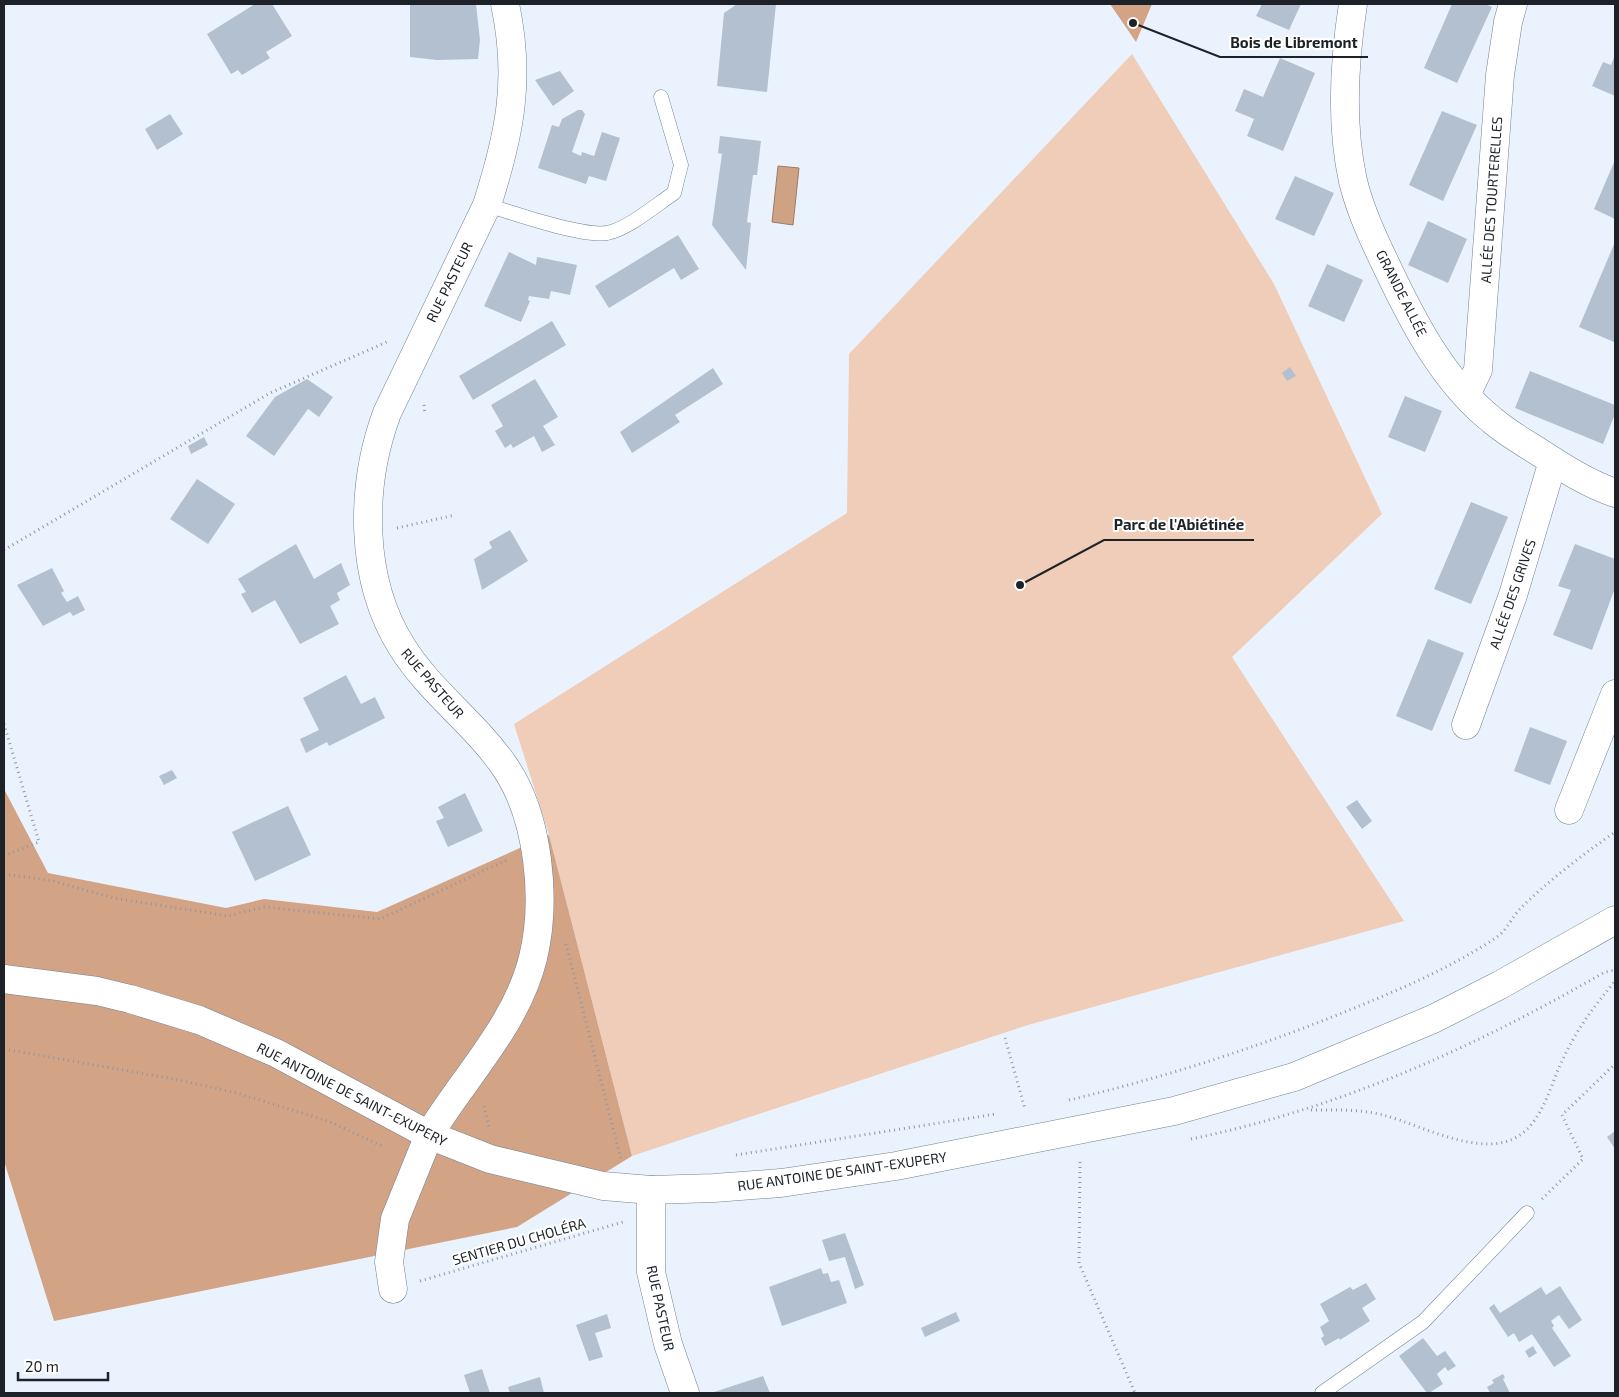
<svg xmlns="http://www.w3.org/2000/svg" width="1619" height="1397" viewBox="0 0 1619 1397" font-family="'Exo 2',sans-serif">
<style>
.green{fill:#efcdb8}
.forest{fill:#d2a385}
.water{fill:#d0a284;stroke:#9a7c68}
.building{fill:#b2c0d0}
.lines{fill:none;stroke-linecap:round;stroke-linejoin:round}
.service-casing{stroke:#738190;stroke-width:15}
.minor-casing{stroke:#738190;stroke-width:29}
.tertiary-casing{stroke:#738190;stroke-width:29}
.secondary-casing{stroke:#738190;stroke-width:29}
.path{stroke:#9097a0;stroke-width:3;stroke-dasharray:1 4;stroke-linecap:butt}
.service{stroke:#fff;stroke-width:14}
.minor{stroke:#fff;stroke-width:28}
.tertiary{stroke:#fff;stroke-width:28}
.secondary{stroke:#fff;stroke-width:28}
.labels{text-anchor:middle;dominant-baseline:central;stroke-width:4;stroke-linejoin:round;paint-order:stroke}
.street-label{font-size:14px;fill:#1d2228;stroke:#fff}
.leader{fill:none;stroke:#1d2228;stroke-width:2}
.callout-dot{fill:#1d2228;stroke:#fff;stroke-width:2}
.callout-label{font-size:15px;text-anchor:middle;font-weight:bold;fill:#1d2228;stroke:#fff;stroke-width:4;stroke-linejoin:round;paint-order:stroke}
</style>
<rect width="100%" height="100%" fill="#eaf3fd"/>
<!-- green -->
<path class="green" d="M1132,54L1274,284L1382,514L1232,657L1404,921L1028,1025L632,1156L549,835L514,724L847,513L849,354Z"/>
<!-- forest -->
<path class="forest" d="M1110,4H1152L1136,42Z
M4,789L48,873L226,908L264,899L377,912L549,835L632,1156L517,1227L54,1321L4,1161Z"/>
<!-- water -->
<path class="water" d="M778,166L799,168L793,225L772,222Z"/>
<!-- building -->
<path class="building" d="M255,4H272L292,36L266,52L270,58L242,75L238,70L231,74L207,34Z
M410,4H476L480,40L478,59L437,60L410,57Z
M737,4H776L767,92L717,86L724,13Z
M1262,4H1301L1289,30L1256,16Z
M1452,4H1485L1492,7L1457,83L1424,68Z
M1615,55V96L1592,86L1603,62L1611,65Z
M1280,58L1315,73L1283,151L1247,136L1254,119L1235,111L1244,89L1263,97Z
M560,71L574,91L553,106L535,80Z
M578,110H582L585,114L572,152L581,156L582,152L594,156L602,132L620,138L606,181L589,176L586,184L538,168L552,125L559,127L562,119Z
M1442,111L1477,125L1443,201L1409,185Z
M170,114L183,134L157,150L145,129Z
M720,136L761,141L757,175H753L747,222L751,223L746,270L712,225L722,154L718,153Z
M1615,160V219L1594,209Z
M1295,176L1334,193L1314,236L1275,219Z
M1428,221L1467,239L1448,283L1408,265Z
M678,235L699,269L681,280L674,268L609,308L595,286Z
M1615,242V339L1614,342L1579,327Z
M509,252L536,265L537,257L577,265L570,295L551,291L549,299L529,296L528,300L530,301L521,322L484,306Z
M1327,264L1363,280L1344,322L1308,306Z
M552,321L566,345L473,400L459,376Z
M1290,367L1296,376L1287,381L1282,373Z
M713,368L723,384L675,415L680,422L632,453L620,432Z
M1530,371L1615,405V414L1603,444L1515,408Z
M307,379L333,397L319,417L308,409L274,456L246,436L275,397Z
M535,379L558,417L543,426L555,445L542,452L534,436L513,448L511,444L505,448L495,431L503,426L491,405Z
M1405,396L1442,411L1425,452L1388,437Z
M204,437L208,445L191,454L188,446Z
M197,479L235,504L208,544L170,519Z
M1471,502L1508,517L1471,604L1434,589Z
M510,530L528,561L482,590L474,559L492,548L489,542Z
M296,544L314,579L341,563L350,585L337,593L340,600L330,606L339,624L300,644L275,600L252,613L241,594L246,592L238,579Z
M1575,544L1615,559V588L1592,650L1553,635L1571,590L1558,586Z
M52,568L64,591L61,593L67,602L78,596L85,610L73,616L70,612L43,626L17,585Z
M1428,639L1464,653L1432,731L1396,716Z
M346,675L361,704L375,697L385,718L329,746L327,742L306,753L300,739L319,730L303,698Z
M1530,727L1567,741L1550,785L1514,771Z
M172,770L177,778L164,785L159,776Z
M465,793L483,831L448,847L436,821L444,818L438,807Z
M1357,800L1372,821L1362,829L1346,807Z
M288,806L311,855L255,881L232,832Z
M1615,1131V1149L1607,1137Z
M845,1233L864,1285L855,1289L845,1257L829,1261L822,1240Z
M821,1268L823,1274L828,1273L831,1282L839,1280L847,1303L782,1326L769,1287Z
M1366,1283L1376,1299L1362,1308L1370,1321L1340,1340L1339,1338L1325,1346L1321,1338L1324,1336L1320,1327L1329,1321L1320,1304L1350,1287L1353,1290Z
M1560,1286L1582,1320L1569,1329L1559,1315L1551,1321L1554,1326L1552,1328L1571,1356L1554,1367L1532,1334L1519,1342L1514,1333L1508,1337L1489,1308L1494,1304L1500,1313L1541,1287L1546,1295Z
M956,1312L960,1321L925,1337L921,1328Z
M607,1314L611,1328L595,1333L603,1357L589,1361L576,1325Z
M1423,1338L1437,1356L1445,1351L1456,1366L1448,1371L1445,1367L1437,1374L1443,1384L1429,1393H1427L1399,1356Z
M1533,1346L1537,1353L1529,1358L1525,1351Z
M482,1369L490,1393H470L464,1375Z
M1503,1374L1505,1378L1503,1379L1510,1393H1490L1487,1387L1494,1383L1492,1380Z
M763,1376L770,1393H711Z
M540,1377L544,1393H510L508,1387Z"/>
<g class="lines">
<defs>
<path id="service" d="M487,205C513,213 582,237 607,233C628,229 656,205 674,193L681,165L661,97
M1322,1393L1423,1322L1527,1213"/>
<path id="minor" d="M1353,4C1344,62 1340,123 1353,181C1360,210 1373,238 1386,265C1412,320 1443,381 1492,420C1507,433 1525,443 1542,454C1565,469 1589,484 1615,493
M1466,395L1478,370L1500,75L1508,22L1513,4
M1466,725L1513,595L1553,461
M1569,810L1615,694
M393,1289L389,1262L395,1219L429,1135"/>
<path id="tertiary" d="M429,1135C464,1077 516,1026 533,958C547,900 539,817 505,767C475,723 430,692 402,647C359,579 360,486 387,413L487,205C510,133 521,79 505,4
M651,1190V1272L668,1344L685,1393"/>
<path id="secondary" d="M4,979L97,991L130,999L199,1020L276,1053L429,1135L490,1159L603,1186L651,1190L714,1188L781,1183L896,1166L1174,1111L1294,1077L1433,1019L1500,985L1615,920"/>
</defs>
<!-- service casing -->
<use href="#service" class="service-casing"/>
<!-- minor casing -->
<use href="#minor" class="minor-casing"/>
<!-- tertiary casing -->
<use href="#tertiary" class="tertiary-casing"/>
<!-- secondary casing -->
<use href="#secondary" class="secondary-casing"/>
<!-- path -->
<path class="path" d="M424,405L425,414
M397,528L455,515
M4,550L270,393L389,341
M4,724L39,842L4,856
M4,874L53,881L114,898L227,916L264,907L380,919L507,860
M566,944L621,1159
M1005,1038L1025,1109
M4,1049L174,1079L237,1093L328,1121L382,1146
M1069,1100C1162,1078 1253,1049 1342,1013C1394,992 1447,970 1494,939C1505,933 1511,919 1519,910C1544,884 1585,853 1615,832
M484,1106L489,1127
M1311,1110C1335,1110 1359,1109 1383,1115C1423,1125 1494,1167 1529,1127C1546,1109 1552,1081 1563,1059C1578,1027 1593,1008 1615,981
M1191,1139C1341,1108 1473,1048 1605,972L1615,970
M736,1155L996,1114
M1080,1162L1079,1263L1135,1393
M1542,1199L1583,1159L1562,1115L1615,1064
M420,1281L623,1222"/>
<!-- service -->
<use href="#service" class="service"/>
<!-- minor -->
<use href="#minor" class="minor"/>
<!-- tertiary -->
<use href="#tertiary" class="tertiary"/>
<!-- secondary -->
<use href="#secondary" class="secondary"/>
</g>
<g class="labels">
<!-- street labels -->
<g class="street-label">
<text transform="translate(1491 200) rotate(-86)">ALLÉE DES TOURTERELLES</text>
<text transform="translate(449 282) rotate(-64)">RUE PASTEUR</text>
<text transform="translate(1402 293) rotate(63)">GRANDE ALLÉE</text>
<text transform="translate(1512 594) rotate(-71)">ALLÉE DES GRIVES</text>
<text transform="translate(433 683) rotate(49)">RUE PASTEUR</text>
<text transform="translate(352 1094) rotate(27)">RUE ANTOINE DE SAINT-EXUPERY</text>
<text transform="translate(842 1171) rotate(-8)">RUE ANTOINE DE SAINT-EXUPERY</text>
<text transform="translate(519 1241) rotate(-16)">SENTIER DU CHOLÉRA</text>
<text transform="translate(661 1308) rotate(78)">RUE PASTEUR</text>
</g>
</g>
<!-- callouts -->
<path class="leader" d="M1133 23L1220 57H1368M1020 585L1104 540H1254"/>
<g class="callout-dot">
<circle cx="1133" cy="23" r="5"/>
<circle cx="1020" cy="585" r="5"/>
</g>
<g class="callout-label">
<text x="1294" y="48">Bois de Libremont</text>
<text x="1179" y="530">Parc de l'Abiétinée</text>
</g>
<!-- border -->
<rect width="1619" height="1397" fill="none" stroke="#1d2228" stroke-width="10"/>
<!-- scale -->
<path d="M18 1372v8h90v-8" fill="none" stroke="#1d2228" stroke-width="2.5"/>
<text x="25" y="1372" font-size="15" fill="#1d2228" stroke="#ffffff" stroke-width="4" paint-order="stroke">20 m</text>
</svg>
